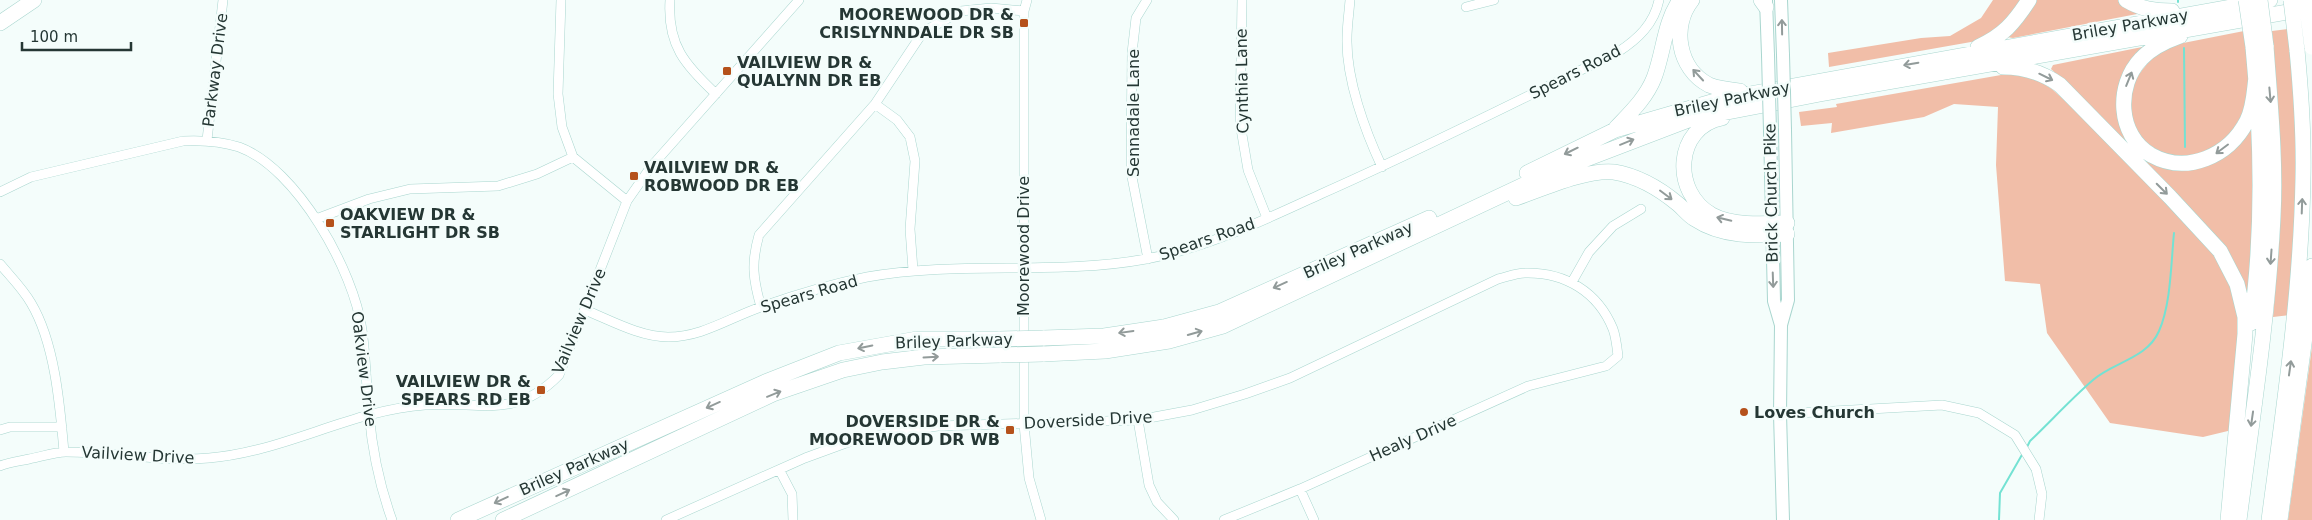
<svg xmlns="http://www.w3.org/2000/svg" width="2312" height="520" viewBox="0 0 2312 520" font-family="'DejaVu Sans',sans-serif">
<style>
.green{fill:#f1bea8}
.lines{fill:none;stroke-linecap:round;stroke-linejoin:round}
.stream{stroke:#74e2d3;stroke-width:2}
.street-casing{stroke:#a9d6cf;stroke-width:10}
.secondary-casing{stroke:#a9d6cf;stroke-width:14}
.highway-casing{stroke:#a9d6cf;stroke-width:16}
.street{stroke:#fff;stroke-width:9}
.secondary{stroke:#fff;stroke-width:12}
.highway{stroke:#fff;stroke-width:15}
.secondary-bridge-casing{stroke:#a9d6cf;stroke-width:14;stroke-linecap:butt}
.highway-bridge-casing{stroke:#a9d6cf;stroke-width:16;stroke-linecap:butt}
.secondary-bridge{stroke:#fff;stroke-width:12}
.highway-bridge{stroke:#fff;stroke-width:15}
.oneway{stroke:#929b9a}
.poi-dot{fill:#b5511b;stroke:#f4fdfb;stroke-width:2}
.labels{text-anchor:middle;dominant-baseline:central;stroke-width:5;stroke-linejoin:round;paint-order:stroke}
.poi-label{font-size:16px;font-weight:bold;fill:#253734;stroke:#f4fdfb;text-anchor:start}
.street-label{font-size:16px;fill:#253734;stroke:#f4fdfb}
</style>
<rect width="100%" height="100%" fill="#f4fdfb"/>
<!-- green -->
<path class="green" d="M1993,0H2026L1988,39L1829,67L1828,53L1921,38L1950,36L1981,18Z
M2036,0H2118L2136,11L2137,14L2013,38L2007,37Z
M2289,29L2296,105L2298,176L2291,315L2273,317L2280,231L2281,160L2272,31Z
M2244,31C2245,50 2254,89 2247,106C2245,112 2240,118 2237,123C2189,201 2093,128 2143,69C2151,59 2157,52 2168,46Z
M2147,46L2142,53L2122,125L2175,168L2253,126L2254,182L2249,308L2243,286L2067,84L2051,69L2053,65Z
M2015,74L2036,79L2052,89L2075,110L2204,242L2224,268L2239,312L2232,430L2203,437L2110,423L2047,333L2040,284L2005,281L1996,165L1998,107L1954,104L1924,117L1831,133L1832,123L1801,126L1799,112L1837,107L1836,104L2001,75Z
M2312,347V520H2288Z"/>
<g class="lines">
<!-- stream -->
<path class="stream" d="M2178,0V2
M2184,48L2185,147
M2027,447L2030,441C2051,421 2071,399 2093,380C2113,362 2147,359 2159,331C2171,304 2171,263 2174,233
M1999,520L2000,493L2023,453"/>
<defs>
<path id="street" d="M561,0L558,94L562,127L573,157L627,201
M670,0C667,45 685,65 716,94
M1027,0L1024,11V424L1029,478L1041,520
M1147,0L1136,18L1132,53L1131,172L1148,259
M1242,0L1240,123L1248,170L1267,218
M1350,0C1349,13 1347,26 1347,38C1346,79 1365,131 1382,167
M1466,7L1494,0
M875,104L897,120L910,137L915,161L910,229L913,270
M207,140L223,0
M0,192L31,177L183,141C202,140 220,141 239,147C297,168 354,271 362,330C366,357 366,385 369,413C372,448 380,487 392,520
M316,219L369,199L410,189L498,186L537,174L573,157
M0,264C10,276 23,289 31,303C55,343 60,406 64,452
M1572,282L1589,252L1613,226L1641,209
M761,307C753,279 751,263 759,235L875,104L923,32L961,11L991,8L1024,11
M585,310C610,320 640,337 668,337C702,337 729,318 761,307C795,295 832,284 867,277C959,260 1054,276 1146,259C1207,248 1264,220 1321,194C1421,150 1519,100 1618,52C1638,39 1654,24 1659,0
M1780,414L1942,405L1979,413L2015,435L2036,469L2042,494L2039,520
M1138,420L1149,485L1157,502L1174,520
M0,430L10,427H62
M0,466C9,462 20,461 29,459C41,457 54,452 66,452C114,452 162,462 209,458C284,452 351,410 425,405C481,401 515,420 559,375L627,201L650,168L799,0
M780,471L792,494L793,520
M1300,489L1314,520
M666,520L805,458L846,443L894,432L938,426L1138,420L1192,410L1245,394L1290,378L1498,279C1507,277 1516,273 1525,273C1565,272 1598,292 1613,329C1616,337 1617,347 1618,356L1606,366L1528,386L1300,489L1224,520"/>
<path id="secondary" d="M1766,0L1768,55
M1781,0L1783,55
M1770,131L1774,301L1781,325
M1783,520L1780,414L1781,325L1788,300L1785,130"/>
<path id="highway" d="M1692,0C1671,26 1678,69 1709,85C1719,89 1730,90 1740,91
M1761,0L1766,7
M2126,0C2141,9 2154,11 2172,11
M0,23L34,0
M2180,36C2166,41 2152,47 2141,59C2116,85 2117,135 2151,155C2187,175 2229,156 2247,121C2254,107 2254,92 2256,77
M1978,47C2003,36 2014,23 2029,0
M2003,67C2023,67 2043,73 2060,85L2170,197L2220,251L2237,284L2245,317V334L2228,520
M1722,118C1675,127 1671,192 1712,215C1732,226 1764,224 1787,223
M1616,128C1631,112 1646,98 1654,78C1664,52 1664,23 1680,0
M1527,173L1615,130L1722,99L2270,0
M1516,198C1542,189 1587,169 1614,172C1638,176 1660,189 1678,204C1684,209 1689,216 1695,219C1722,237 1756,236 1787,234
M2251,323C2264,231 2262,140 2253,47
M1043,338L1104,336L1164,327L1219,312L1429,218
M1043,354L1105,351L1169,341L1223,326L1547,174L1691,119L1820,94L2305,9
M458,520L765,382L839,353L917,339H1000
M503,520L773,394L843,370L882,362L924,357L1001,355
M2239,520C2252,419 2268,319 2273,217C2276,160 2270,103 2266,46
M2269,520C2284,406 2301,293 2303,178C2304,135 2301,92 2297,50
M2280,520L2310,300L2312,266"/>
</defs>
<!-- street casing -->
<use href="#street" class="street-casing"/>
<!-- secondary casing -->
<use href="#secondary" class="secondary-casing"/>
<!-- highway casing -->
<use href="#highway" class="highway-casing"/>
<!-- street -->
<use href="#street" class="street"/>
<!-- secondary -->
<use href="#secondary" class="secondary"/>
<!-- highway -->
<use href="#highway" class="highway"/>
<defs>
<path id="secondary-bridge" d="M1768,55L1770,131
M1783,55L1785,130"/>
<path id="highway-bridge" d="M2246,0L2253,47
M2260,0L2266,46
M2291,0L2297,50
M2306,0L2312,47
M1000,339L1043,338
M1001,355L1043,354"/>
</defs>
<!-- secondary-bridge casing -->
<use href="#secondary-bridge" class="secondary-bridge-casing"/>
<!-- highway-bridge casing -->
<use href="#highway-bridge" class="highway-bridge-casing"/>
<!-- secondary-bridge -->
<use href="#secondary-bridge" class="secondary-bridge"/>
<!-- highway-bridge -->
<use href="#highway-bridge" class="highway-bridge"/>
</g>
<!-- one-way arrows -->
<defs><path id="oneway-shaft" d="M-6 0H5M1.5-3L5.5 0L1.5 3" fill="none" stroke-width="1.6" stroke-linecap="round" stroke-linejoin="round" transform="scale(1.25)"/></defs>
<g class="oneway">
<use href="#oneway-shaft" transform="translate(1782 27) rotate(-91)"/>
<use href="#oneway-shaft" transform="translate(1911 64) rotate(170)"/>
<use href="#oneway-shaft" transform="translate(1698 75) rotate(-133)"/>
<use href="#oneway-shaft" transform="translate(2046 77) rotate(26)"/>
<use href="#oneway-shaft" transform="translate(2129 79) rotate(-68)"/>
<use href="#oneway-shaft" transform="translate(2270 95) rotate(85)"/>
<use href="#oneway-shaft" transform="translate(1627 142) rotate(-22)"/>
<use href="#oneway-shaft" transform="translate(2222 149) rotate(143)"/>
<use href="#oneway-shaft" transform="translate(1571 151) rotate(154)"/>
<use href="#oneway-shaft" transform="translate(2162 189) rotate(45)"/>
<use href="#oneway-shaft" transform="translate(1666 195) rotate(37)"/>
<use href="#oneway-shaft" transform="translate(2302 206) rotate(-88)"/>
<use href="#oneway-shaft" transform="translate(1724 219) rotate(-167)"/>
<use href="#oneway-shaft" transform="translate(2271 257) rotate(94)"/>
<use href="#oneway-shaft" transform="translate(1773 280) rotate(88)"/>
<use href="#oneway-shaft" transform="translate(1280 285) rotate(156)"/>
<use href="#oneway-shaft" transform="translate(1126 332) rotate(172)"/>
<use href="#oneway-shaft" transform="translate(1195 333) rotate(-16)"/>
<use href="#oneway-shaft" transform="translate(865 347) rotate(168)"/>
<use href="#oneway-shaft" transform="translate(931 357) rotate(-3)"/>
<use href="#oneway-shaft" transform="translate(2290 368) rotate(-82)"/>
<use href="#oneway-shaft" transform="translate(774 394) rotate(-22)"/>
<use href="#oneway-shaft" transform="translate(713 405) rotate(156)"/>
<use href="#oneway-shaft" transform="translate(2252 419) rotate(98)"/>
<use href="#oneway-shaft" transform="translate(563 493) rotate(-25)"/>
<use href="#oneway-shaft" transform="translate(501 500) rotate(155)"/>
</g>
<!-- markers -->
<g class="poi-dot">
<rect x="1019" y="18" width="10" height="10" rx="2.5"/>
<rect x="722" y="66" width="10" height="10" rx="2.5"/>
<rect x="629" y="171" width="10" height="10" rx="2.5"/>
<rect x="325" y="218" width="10" height="10" rx="2.5"/>
<rect x="536" y="385" width="10" height="10" rx="2.5"/>
<circle cx="1744" cy="412" r="5"/>
<rect x="1005" y="425" width="10" height="10" rx="2.5"/>
</g>
<g class="labels">
<!-- poi labels -->
<g class="poi-label">
<text x="1014" y="14" text-anchor="end">MOOREWOOD DR &amp;<tspan x="1014" dy="18">CRISLYNNDALE DR SB</tspan></text>
<text x="737" y="62">VAILVIEW DR &amp;<tspan x="737" dy="18">QUALYNN DR EB</tspan></text>
<text x="644" y="167">VAILVIEW DR &amp;<tspan x="644" dy="18">ROBWOOD DR EB</tspan></text>
<text x="340" y="214">OAKVIEW DR &amp;<tspan x="340" dy="18">STARLIGHT DR SB</tspan></text>
<text x="531" y="381" text-anchor="end">VAILVIEW DR &amp;<tspan x="531" dy="18">SPEARS RD EB</tspan></text>
<text x="1754" y="412">Loves Church</text>
<text x="1000" y="421" text-anchor="end">DOVERSIDE DR &amp;<tspan x="1000" dy="18">MOOREWOOD DR WB</tspan></text>
</g>
<!-- street labels -->
<g class="street-label">
<text transform="translate(2130 25) rotate(-10)">Briley Parkway</text>
<text transform="translate(215 70) rotate(-83)">Parkway Drive</text>
<text transform="translate(1575 72) rotate(-27)">Spears Road</text>
<text transform="translate(1242 81) rotate(-91)">Cynthia Lane</text>
<text transform="translate(1732 99) rotate(-12)">Briley Parkway</text>
<text transform="translate(1133 113) rotate(-90)">Sennadale Lane</text>
<text transform="translate(1771 193) rotate(-91)">Brick Church Pike</text>
<text transform="translate(1207 239) rotate(-19)">Spears Road</text>
<text transform="translate(1023 246) rotate(-90)">Moorewood Drive</text>
<text transform="translate(1358 250) rotate(-24)">Briley Parkway</text>
<text transform="translate(809 294) rotate(-16)">Spears Road</text>
<text transform="translate(579 321) rotate(-67)">Vailview Drive</text>
<text transform="translate(954 341) rotate(-2)">Briley Parkway</text>
<text transform="translate(364 369) rotate(83)">Oakview Drive</text>
<text transform="translate(1088 420) rotate(-3)">Doverside Drive</text>
<text transform="translate(1413 438) rotate(-24)">Healy Drive</text>
<text transform="translate(138 455) rotate(3)">Vailview Drive</text>
<text transform="translate(574 467) rotate(-24)">Briley Parkway</text>
</g>
</g>
<!-- scale -->
<path d="M22 42v8h109v-8" fill="none" stroke="#253734" stroke-width="2.5"/>
<text x="30" y="42" font-size="15" fill="#253734" stroke="#f4fdfb" stroke-width="4" paint-order="stroke">100 m</text>
</svg>
